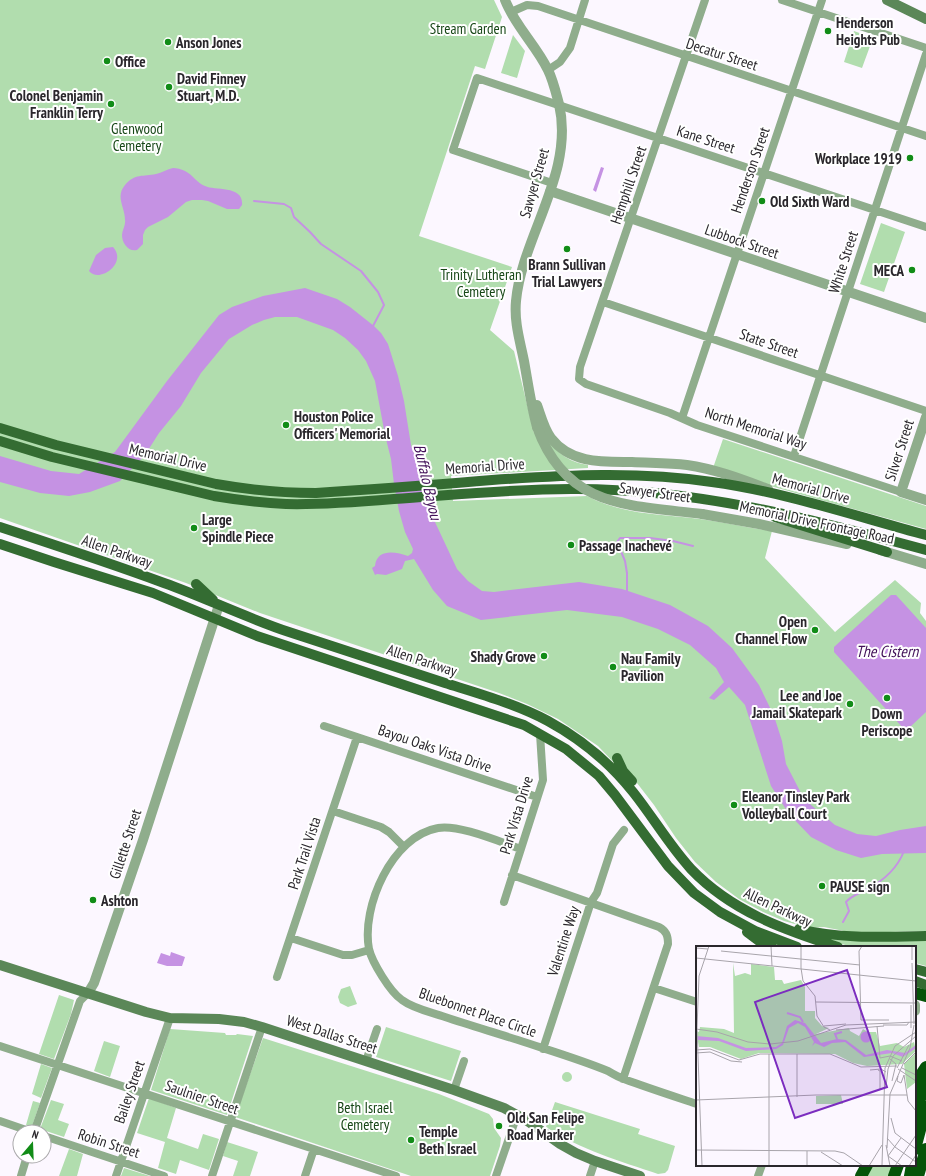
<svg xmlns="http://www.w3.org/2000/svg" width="926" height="1176" viewBox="0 0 926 1176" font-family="'PT Sans Narrow',sans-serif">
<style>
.green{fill:#b1ddae}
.water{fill:#c592e3}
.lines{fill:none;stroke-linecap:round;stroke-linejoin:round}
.stream{stroke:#c592e3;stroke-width:2}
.minor{stroke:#8fad8c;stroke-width:8}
.tertiary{stroke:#8fad8c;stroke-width:10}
.secondary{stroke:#5b8758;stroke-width:10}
.primary{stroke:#346c32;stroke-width:10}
.motorway{stroke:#065409;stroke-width:12}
.tertiary-bridge{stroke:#8fad8c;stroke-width:10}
.poi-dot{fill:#118c17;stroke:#fff;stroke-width:1.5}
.labels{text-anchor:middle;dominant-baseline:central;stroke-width:4;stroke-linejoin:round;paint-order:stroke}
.poi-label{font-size:15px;font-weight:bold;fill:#2a272c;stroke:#fff;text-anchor:start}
.park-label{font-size:15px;fill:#174717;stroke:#fff}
.street-label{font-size:15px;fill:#2a272c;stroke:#fff}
.water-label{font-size:16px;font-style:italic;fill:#421159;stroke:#fff}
.inset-river{fill:none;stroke:#c592e3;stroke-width:2}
.inset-road{fill:none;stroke:#a8a4ab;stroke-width:1}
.view{fill:#7b2cbf;fill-opacity:0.15;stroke:#7b2cbf;stroke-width:2}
.inset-edge{fill:none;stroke:#2a272c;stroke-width:2}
</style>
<rect width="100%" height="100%" fill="#fcf7ff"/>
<!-- green -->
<path class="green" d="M0,0H494L502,17L485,69L475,66L419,236L512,267L490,330L514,351L534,433L545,434C555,451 567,462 588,465V468L451,476L453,501L587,496C623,515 661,514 700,519C724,522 748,528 772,531L765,558L835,632L895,580L921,603L920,613L926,621V931L854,933L824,927L809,928L784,921L763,912L739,899L716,882L695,862L676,838L654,805L630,774L619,768L598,746L558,719L527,704L499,693L260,613L186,583L0,518Z
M854,31L873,38L862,68L844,62Z
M513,35L525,51L517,78L501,73Z
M881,223L905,232L884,292L860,284Z
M723,439L926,506V529L763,484L713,468Z
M812,935L926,939V966L915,963V947H852Z
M350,986L357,1004L348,1007L340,1003L338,997L341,989Z
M59,995L74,1000L71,1014L54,1059L39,1054Z
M386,1027L461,1051L451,1081L376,1057Z
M170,1029L225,1033L226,1035H236L237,1034L253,1036L227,1115L151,1090Z
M263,1038L439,1094L489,1114L493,1119L494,1128L501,1138L500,1146L490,1176H411L235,1117Z
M104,1041L120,1046L110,1077L94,1071Z
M41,1064L52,1068L41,1098L32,1094Z
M562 1077a5 5 0 1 1 10 0a5 5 0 1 1-10 0Z
M149,1098L176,1108L167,1138L198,1149L203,1134L219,1139L209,1170L180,1160L176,1174L158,1168L165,1142L137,1133Z
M51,1100L64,1104L58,1120L69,1124L64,1137L40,1129Z
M33,1101L40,1103L32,1126H30L26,1125Z
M555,1102L640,1129L638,1134L675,1146L668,1170L665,1173L658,1174C620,1161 581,1150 546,1127Z
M227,1142L258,1152L250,1176H233L238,1161L223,1156Z
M69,1149L83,1154L77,1176H59Z
M871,1165H894L891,1176H867Z
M124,1168L150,1176H121Z"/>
<!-- water -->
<path class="water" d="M601,167L604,168L596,192L593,190Z
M173,168C177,168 181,169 185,171C193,175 197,183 205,186C215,191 244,185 242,205L239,209H227L208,201L202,200H192L186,202L168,217L148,227L145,230L143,235V244L137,250C128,252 122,243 122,235C122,230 126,225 125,220C125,207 115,197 125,185C135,173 143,177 156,174C162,173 167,169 173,168Z
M113,247C128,263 99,284 89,271L96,255L105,248Z
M305,288L337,299L350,307L374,326L381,333L388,344L398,376L404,401L411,445L421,473L435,522L457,569L468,581L482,591L494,592L579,582L622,589L670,605L708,626L732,648L759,685L774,716L782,741L786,764L802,795L811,805L835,825L857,834L876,836L900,830L926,826V853L882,854L861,858L836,850L811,837L789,814L771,786L745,705L729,687L714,700L709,698L724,682L716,668L690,645L658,629L622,617L567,610L481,620L447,606L433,590L414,559L405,561L402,569L386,575L377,574L375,575L372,568L375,566C377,548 396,552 408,556L412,553L413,549L405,532L399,511L394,484L391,459L385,435L375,381L366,361L358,350L345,338L333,330L297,317H275L264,320L252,325L229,339L201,373L181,406L159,433L145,455L120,481L90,492L69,496L40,493L0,482V456L51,471L79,474L115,452L167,381L219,315L232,307L263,296Z
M891,595H896L926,628V712L909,728H903L834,652V647Z
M171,952L185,957L182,966H167L157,963L161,953L170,956Z"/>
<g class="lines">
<!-- stream -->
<path class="stream" d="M254,201L284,204L291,208L294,217L310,232L321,244L361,271L378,292L384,305L372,328
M627,592V573L625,561L617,542L620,538H650L673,541L693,546
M843,922L849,911L846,902C852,895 859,894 867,889C883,881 897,869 904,851"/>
<!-- minor -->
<path class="minor" d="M705,0L580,367L579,379L586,384L670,413L697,425L901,492
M782,0L926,48
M511,12L527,5L538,6L926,136
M548,70L560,62L570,48L585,0
M552,183L453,150L477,78L926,227
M603,302L926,411
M682,418L822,0
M794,456L926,54
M324,726L537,797
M333,811L381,827L389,832L404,847
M521,849C500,842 458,824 438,828C392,836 361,907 369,949C372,962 390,992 402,1000C414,1009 431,1012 445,1017C469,1025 493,1032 518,1040C548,1050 579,1059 608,1071C613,1074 618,1077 624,1079C648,1088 673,1096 697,1104
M512,875L659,927C666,931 668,935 668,944L623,1079
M504,902L543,780L540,734
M291,938L343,955H352L369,950
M277,977L357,737
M654,988L697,1002
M0,1046L396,1176
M543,1049L591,902L597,893L613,844L624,830
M366,1061L377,1029
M454,1090L464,1061
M0,1121L32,1132
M34,1132L80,1001L88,993
M44,1136L164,1176
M21,1176L27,1156
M116,1176L170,1018
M212,1176L262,1027
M305,1176L314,1149
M496,1176L517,1115
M590,1176L595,1161
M758,1176L762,1165"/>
<!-- tertiary -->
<path class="tertiary" d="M505,0C515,26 536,45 548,70C553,80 556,93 559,104C575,173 522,236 516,301C514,322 520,341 524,361C528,383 531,405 537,427
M550,191L926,318
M537,405C541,416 544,429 551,438C571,464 603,462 632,462C650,463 669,463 687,465C715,469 741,479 768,489
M926,417L901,492L926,500
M702,514L759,524L847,544
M880,550L926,564
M88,993L94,983L143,840L219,605
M915,1005V1011"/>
<!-- secondary -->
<path class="secondary" d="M887,0L926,19
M0,965L146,1012L170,1018L219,1019L244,1022L262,1027L454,1090L504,1108L526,1120L560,1144L576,1153L595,1161L640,1176"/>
<!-- primary -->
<path class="primary" d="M0,428L56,445L216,484C250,490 282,493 316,493C375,489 434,485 492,480C566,475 639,471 712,482C785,492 855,516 926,535
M0,441L52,457L214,496C238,500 261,503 286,504C322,505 358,502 394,499C453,495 512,489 571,489C693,488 809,518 926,550
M775,517L887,552
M0,527C55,545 110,563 164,583C206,598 247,618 289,632C341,649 393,666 445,683C480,694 516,704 548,721C581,739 610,763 633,792C653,817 669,845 691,869C731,911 784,930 838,947
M0,544L54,562L153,593L257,636L524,725L566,749L599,776L615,795L668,866L694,893L720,912L755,931L797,947
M196,584L213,600
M617,758L623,771L632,781
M799,929C840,939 883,937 926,936
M747,932L759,941L772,947
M915,969L926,972
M915,981L926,985"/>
<!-- motorway -->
<path class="motorway" d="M915,993L926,996
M915,1084L926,1067
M915,1113L926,1082
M915,1149L926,1107
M861,1176L867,1165
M894,1176L898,1165
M910,1176L912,1165
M918,1176L926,1149"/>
<!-- tertiary-bridge -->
<path class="tertiary-bridge" d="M537,427C566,508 628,505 702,514"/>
</g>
<!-- markers -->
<g class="poi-dot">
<circle cx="828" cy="31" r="4"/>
<circle cx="168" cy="42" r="4"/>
<circle cx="107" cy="61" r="4"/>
<circle cx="169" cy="87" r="4"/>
<circle cx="111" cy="104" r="4"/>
<circle cx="910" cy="158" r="4"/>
<circle cx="762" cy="201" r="4"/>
<circle cx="567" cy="249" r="4"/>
<circle cx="912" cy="270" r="4"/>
<circle cx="286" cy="425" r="4"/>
<circle cx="194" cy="528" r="4"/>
<circle cx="571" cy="545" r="4"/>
<circle cx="815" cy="630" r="4"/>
<circle cx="544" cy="656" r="4"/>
<circle cx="613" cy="667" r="4"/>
<circle cx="887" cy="698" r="4"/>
<circle cx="850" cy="704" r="4"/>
<circle cx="734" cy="805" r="4"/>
<circle cx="822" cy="886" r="4"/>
<circle cx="93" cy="900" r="4"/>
<circle cx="499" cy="1126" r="4"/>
<circle cx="411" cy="1140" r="4"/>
</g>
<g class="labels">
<!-- poi labels -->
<g class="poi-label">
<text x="836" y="22">Henderson<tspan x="836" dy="17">Heights Pub</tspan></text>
<text x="176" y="42">Anson Jones</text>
<text x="115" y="61">Office</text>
<text x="177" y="78">David Finney<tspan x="177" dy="17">Stuart, M.D.</tspan></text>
<text x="103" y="95" text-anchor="end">Colonel Benjamin<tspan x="103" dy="17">Franklin Terry</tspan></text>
<text x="902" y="158" text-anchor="end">Workplace 1919</text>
<text x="770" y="201">Old Sixth Ward</text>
<text x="567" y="264" text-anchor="middle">Brann Sullivan<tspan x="567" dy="17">Trial Lawyers</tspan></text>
<text x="904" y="270" text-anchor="end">MECA</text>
<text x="294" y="416">Houston Police<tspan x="294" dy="17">Officers' Memorial</tspan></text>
<text x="202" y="519">Large<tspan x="202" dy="17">Spindle Piece</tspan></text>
<text x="579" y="545">Passage Inachevé</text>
<text x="807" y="621" text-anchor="end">Open<tspan x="807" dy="17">Channel Flow</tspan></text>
<text x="536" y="656" text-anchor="end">Shady Grove</text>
<text x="621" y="658">Nau Family<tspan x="621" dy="17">Pavilion</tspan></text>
<text x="842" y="695" text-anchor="end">Lee and Joe<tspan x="842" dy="17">Jamail Skatepark</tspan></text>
<text x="887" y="713" text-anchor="middle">Down<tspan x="887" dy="17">Periscope</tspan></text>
<text x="742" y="796">Eleanor Tinsley Park<tspan x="742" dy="17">Volleyball Court</tspan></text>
<text x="830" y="886">PAUSE sign</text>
<text x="101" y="900">Ashton</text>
<text x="507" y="1117">Old San Felipe<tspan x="507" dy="17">Road Marker</tspan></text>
<text x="419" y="1131">Temple<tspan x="419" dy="17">Beth Israel</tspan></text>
</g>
<!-- park labels -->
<g class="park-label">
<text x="468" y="28">Stream Garden</text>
<text x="137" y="128">Glenwood<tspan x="137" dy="17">Cemetery</tspan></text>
<text x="481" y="274">Trinity Lutheran<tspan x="481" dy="17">Cemetery</tspan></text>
<text x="365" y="1107">Beth Israel<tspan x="365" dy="17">Cemetery</tspan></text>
</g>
<!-- street labels -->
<g class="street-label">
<text transform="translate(722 54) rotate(18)">Decatur Street</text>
<text transform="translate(706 139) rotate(18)">Kane Street</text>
<text transform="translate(750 170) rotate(-71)">Henderson Street</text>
<text transform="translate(534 183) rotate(-74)">Sawyer Street</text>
<text transform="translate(628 185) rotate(-71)">Hemphill Street</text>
<text transform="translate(742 241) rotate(19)">Lubbock Street</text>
<text transform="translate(843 262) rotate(-72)">White Street</text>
<text transform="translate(769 343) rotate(19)">State Street</text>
<text transform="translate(756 428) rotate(18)">North Memorial Way</text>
<text transform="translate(899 450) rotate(-72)">Silver Street</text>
<text transform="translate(168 457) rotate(13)">Memorial Drive</text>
<text transform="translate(485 466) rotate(-4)">Memorial Drive</text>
<text transform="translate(811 488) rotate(15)">Memorial Drive</text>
<text transform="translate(655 492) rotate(8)">Sawyer Street</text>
<text transform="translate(817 522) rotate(12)">Memorial Drive Frontage Road</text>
<text transform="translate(117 551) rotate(19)">Allen Parkway</text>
<text transform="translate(422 660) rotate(18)">Allen Parkway</text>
<text transform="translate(435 748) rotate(19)">Bayou Oaks Vista Drive</text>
<text transform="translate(516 815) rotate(-73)">Park Vista Drive</text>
<text transform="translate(125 844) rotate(-72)">Gillette Street</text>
<text transform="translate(304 853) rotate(-72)">Park Trail Vista</text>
<text transform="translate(778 907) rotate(25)">Allen Parkway</text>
<text transform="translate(563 941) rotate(-72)">Valentine Way</text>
<text transform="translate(478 1012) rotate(19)">Bluebonnet Place Circle</text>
<text transform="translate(332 1034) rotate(18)">West Dallas Street</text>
<text transform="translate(129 1092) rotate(-71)">Bailey Street</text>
<text transform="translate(202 1097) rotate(19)">Saulnier Street</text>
<text transform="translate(109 1143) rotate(18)">Robin Street</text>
</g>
<!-- water labels -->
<g class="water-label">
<text transform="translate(428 482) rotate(77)">Buffalo Bayou</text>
<text x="887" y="651">The Cistern</text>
</g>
</g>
<!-- overview -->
<g transform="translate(696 946)">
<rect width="220" height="220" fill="#fcf7ff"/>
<path d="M37,17L39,30L49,27L55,29V18L78,21L79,34H86L88,38L105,34L109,41V65H119V72L126,80L133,82L120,88L153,82L154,85L163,90L167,83L172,86H180L184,100L201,97L208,101L218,96L220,105L206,118L171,120L157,117L139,108L63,107L45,113L14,101H3L0,85L3,86L4,81L28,83L38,87ZM220,107V136L211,143L208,118ZM145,149L147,158H120V150Z" fill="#b1ddae"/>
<path d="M99,74L109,77L125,97L141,93L150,94L170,109L191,104L209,107L220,99V102L207,111L196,107L168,111L149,96L136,97L128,101L119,97L116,100L118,96L109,81L102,77L93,82L87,99L80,103L50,105L23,95L2,94L0,90L22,92L50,102L80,101L86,97L91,80ZM164.5 91a5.5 5.5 0 1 1 11 0a5.5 5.5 0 1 1-11 0Z" fill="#c592e3"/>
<path class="inset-river" d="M91,67L104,71L107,76M141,93L139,88L146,86"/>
<path class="inset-road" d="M75,0L76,20M105,0V22M166,0L163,5L165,74H193M216,0V14M0,2L12,3M25,5L164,19M0,12L220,35M216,17L218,78M105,22L107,35L119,50L121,70L128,81L134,84M120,56L220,57M215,59V82M187,79H211L213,76M128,80L150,78M181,80L184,112M0,83L21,86L52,96L74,98L102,95L150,79L220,76M140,84L188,80M0,104L14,103L43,114L64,108H134L165,121L201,120M0,107L14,106L35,115L46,116M73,108V220M101,108V151M184,112L194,110L206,115M194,113L200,118L196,135M208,118L220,106M201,122L213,99M206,122L220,129M202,123L220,135M174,124L185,123L190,126M182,124L184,125V143M208,129L212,155L220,165M202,130L201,135L205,137L208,129M190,141L192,123L197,110L220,90M0,154L120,149H211M195,172L199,187L220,203M191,192L199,201M205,192L192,210L206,220M190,199L194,220M199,201L220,216M191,202L194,148L214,102L218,79M0,204L139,205L148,207L167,220M111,205V220M125,206L147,220M186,219L189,122L199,100L220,86M6,220L1,82L3,30L13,0M173,220L186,199M199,220L220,189M213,220L220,209"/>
<path class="view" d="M151,24L191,141L99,172L59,56Z"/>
<rect width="220" height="220" class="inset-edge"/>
</g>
<!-- north arrow -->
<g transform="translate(32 1144) rotate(19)"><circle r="19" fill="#ffffff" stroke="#aaa9ab"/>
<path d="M0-3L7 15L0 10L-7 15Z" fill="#118c17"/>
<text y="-6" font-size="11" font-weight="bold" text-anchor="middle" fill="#2a272c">N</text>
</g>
</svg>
